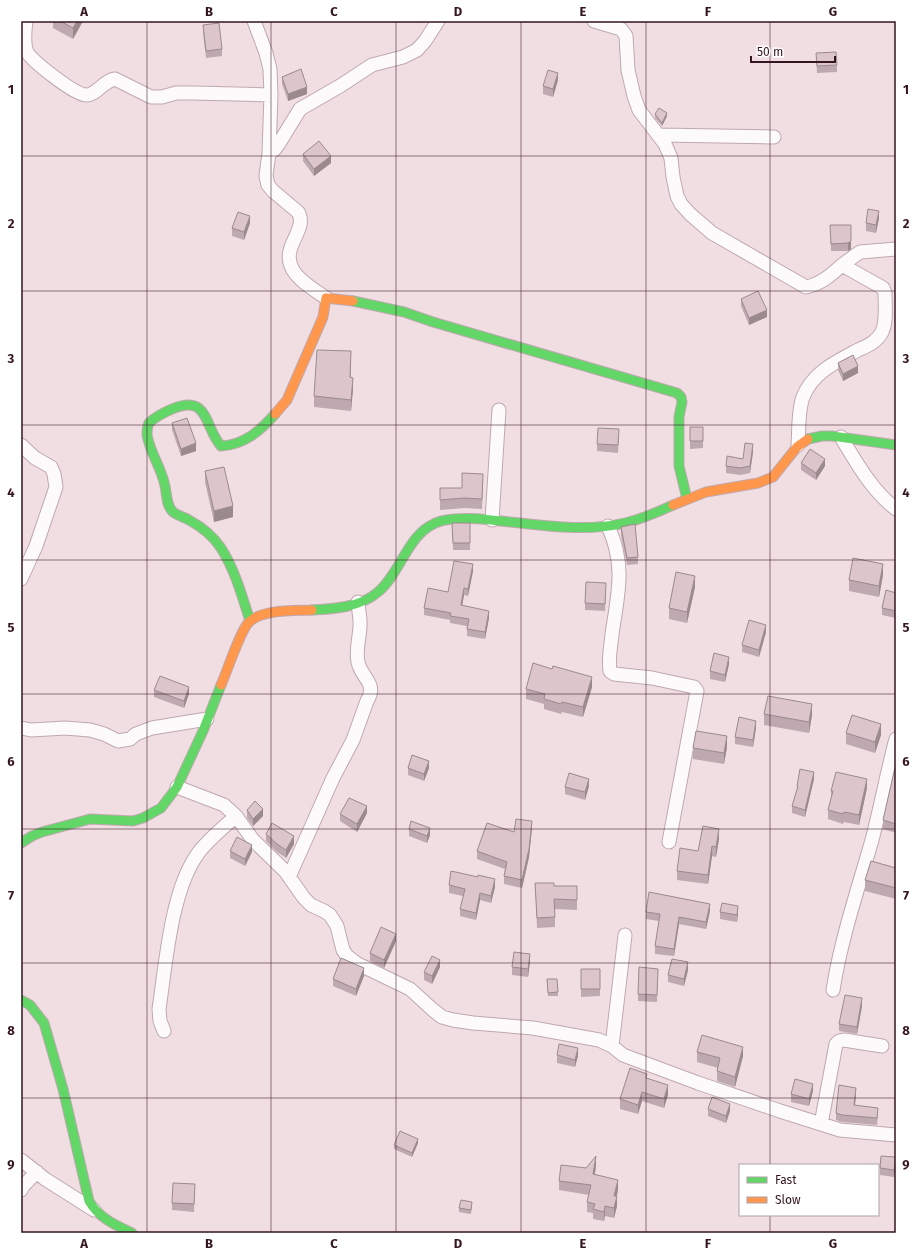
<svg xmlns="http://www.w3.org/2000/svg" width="917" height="1254" viewBox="0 0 917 1254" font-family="'Fira Sans',sans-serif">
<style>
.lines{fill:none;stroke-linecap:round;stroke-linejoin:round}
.street-casing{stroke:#bfa8af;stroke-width:15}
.fast-casing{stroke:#bfa8af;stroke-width:11}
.slow-casing{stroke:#bfa8af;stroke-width:11}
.street{stroke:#fdfafb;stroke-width:13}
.fast{stroke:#63d668;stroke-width:9}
.slow{stroke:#ff974d;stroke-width:9}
.wall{fill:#bda9af}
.shaded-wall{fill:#9a8a8e}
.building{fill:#dcc5cb;stroke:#9a8a8e}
.grid{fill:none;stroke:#341520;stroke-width:1;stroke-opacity:0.55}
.neatline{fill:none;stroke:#341520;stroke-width:1.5}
.grid-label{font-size:13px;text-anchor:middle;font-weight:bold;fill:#341520}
</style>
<rect width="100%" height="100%" fill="#f1dee3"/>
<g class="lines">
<defs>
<path id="street" d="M26,21C25,30 23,43 27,52C33,62 74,94 86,95C97,95 103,81 115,79L151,97H162L176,93H193L271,95
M254,21L266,53L270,69L271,95L269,153L266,176L268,185L273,191L298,212C309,230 279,247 293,270C299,281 316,291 326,298
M594,21L621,29L626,36L628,70L634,96L639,110L665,144L671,158L673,177L677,196L681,204L690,214L712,233L806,287C821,284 831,275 842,265L883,288L885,293C885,305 887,322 882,332C877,342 867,346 858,350C836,362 813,372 803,397C798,410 799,431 798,445
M660,135L774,137
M269,153L274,150L278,145L300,109L340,86L372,65L403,57L417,50L425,41L438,21
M842,265L860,252L896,249
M841,437C856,462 872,491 896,509
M21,445L35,458L51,467L54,474L56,487L36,546L21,579
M492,520L499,410
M608,526C626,565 618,594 612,634C611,646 608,659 610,671L614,674L652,678L694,687L697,691L669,842
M21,728L31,730L65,728L90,730L104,734L118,741L130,739L136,734L152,728L207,719
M177,787L224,805L236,816L253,840L285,871L304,898L311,905L324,911L330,915L337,926L343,950L347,956L356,963L410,989L433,1010L442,1017L453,1020L473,1023L533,1028L599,1040L612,1046L623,1055L698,1083L780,1111L840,1130L896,1135
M289,877L333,778L353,740L367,701C378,683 361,678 358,662C355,648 361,634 360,621C360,615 358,608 358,602
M833,990C841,939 858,889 872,840C881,806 887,772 896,739
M164,1031L160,1021L159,1009C166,963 171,889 199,852C209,839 224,827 236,816
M612,1046L625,935
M821,1124L836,1044L839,1041L844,1040L882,1046
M21,1160L45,1179L94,1210
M21,1190L23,1186L37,1172"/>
<path id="fast" d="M353,301L404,312L433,322L677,393L681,397L682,402L679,417V466L687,499
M808,439L822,436H832L896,445
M312,610C334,609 361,607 378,592C402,572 408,530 441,521C465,515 496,521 520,523C555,527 590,531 625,523C642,519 658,512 673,505
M250,621C242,596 235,570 221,548C213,536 202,527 189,520C184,517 178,516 173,512C166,505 167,495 165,486C162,469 150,453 147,435C147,431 147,427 149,423C155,417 165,412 172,409C209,393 204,427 221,446C244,445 260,431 275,414
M21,843L32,836L42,832L90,819L133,821L143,818L161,808L177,787L203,731L221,685
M21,1000L30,1005L44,1023L63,1089L89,1201C99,1218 115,1225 132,1233"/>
<path id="slow" d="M275,414L287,400L323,317L326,298L353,301
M673,505L706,492L758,483L773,477L797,447L808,439
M221,685C227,672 240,631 249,622C263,609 294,611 312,610"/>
</defs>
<!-- street casing -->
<use href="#street" class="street-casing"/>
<!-- fast casing -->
<use href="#fast" class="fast-casing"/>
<!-- slow casing -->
<use href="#slow" class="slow-casing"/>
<!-- street -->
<use href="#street" class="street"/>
<!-- fast -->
<use href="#fast" class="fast"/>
<!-- slow -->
<use href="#slow" class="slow"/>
</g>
<!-- wall -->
<path class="wall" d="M53,21H83L73,39L53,28Z
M203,25L222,49V56L206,58L203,32Z
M816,53L837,65V72L817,73Z
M282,77L307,94L288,101L282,84Z
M558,80L553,97L543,94V86Z
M655,114L667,116L662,126L655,118Z
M303,154L331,163L314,176L303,161Z
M879,218L876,233L866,231V223Z
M250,223L244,240L232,236V228Z
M830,225H851V249L848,251H831Z
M895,259H896V273L895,266Z
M741,299L767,317L749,325L741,306Z
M351,362V377L353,389L351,411L314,407V396Z
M838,363L858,373L843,381L838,370Z
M172,423L196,451L181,456L172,430Z
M690,427H703V448L690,449Z
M619,437L618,453L597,451V444Z
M753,452L750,473L740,475L726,473V466L743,459Z
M801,463L825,466L816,480L801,470Z
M205,471L233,517L214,522L205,482Z
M483,484L482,509L464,508L440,510V488H462Z
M452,523H470V550H453Z
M621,527L638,557V564L627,565L621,535Z
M896,552V568H895V557Z
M473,571L468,596L464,595L462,606L489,618L485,639L467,636V626L450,623V620L424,615V608L448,592Z
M883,575L879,597L849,591V580Z
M695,587L687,623L669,619V608Z
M606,590L605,611L585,610V603Z
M896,593V618L882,615V608Z
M766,632L759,657L742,652V645Z
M729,664L725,682L710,679V671Z
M592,687L583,717L562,712L561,714L544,709V704L526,699V689Z
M154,690L189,694L184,708L154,697Z
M764,714L812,715L809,733L764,725Z
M756,728L753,747L735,744V737Z
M846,733L881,735L875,753L846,744Z
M727,747L724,764L693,759V748Z
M896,763V833L883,829V820Z
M408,768H429L424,781L408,775Z
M814,779L805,817L792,813V806L797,790V786Z
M589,786L585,800L565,794V787Z
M867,788L859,825L844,822L843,824L828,819V810L831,798V791Z
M247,810L263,816L253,826L247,818Z
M367,813L357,832L340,821V814Z
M532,828L529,857L522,888L504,884V876L505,869L477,859V851L514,832Z
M409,829L430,835L427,843L409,836Z
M266,834L294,844L286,858L277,852L266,841Z
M719,839L716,857L712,856L708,884L677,880V871L698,851Z
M230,851L252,852L245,866L230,858Z
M896,868V899L865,891V880Z
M535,883L554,886H577V910L555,909V927L537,928Z
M449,885L495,887L491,903L480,900L476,920L460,916V909L463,896L449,893Z
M710,911L706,929L679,924L674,956L655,954V946L659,921L646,919V912Z
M720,912L738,913L737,922L720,919Z
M396,941L384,968L370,961V953Z
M530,962L528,977L512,975V967Z
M440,967L432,984L424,980V972Z
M581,969H600V996L581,997Z
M688,970L684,986L668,982V975Z
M364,976L356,996L333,986V979Z
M658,976L657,1002L638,1001V994Z
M547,979H557L558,996H548Z
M862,1006L857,1034L839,1031V1024Z
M697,1052L743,1056L735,1087L717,1081V1071L718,1068L697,1062Z
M557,1055L578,1056L575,1067L557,1063Z
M647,1078L668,1095L664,1108L642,1101L638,1114L620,1109V1099Z
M813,1091L809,1106L791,1102V1094Z
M856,1095L855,1105L878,1115L877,1125L842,1122L836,1120V1113Z
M708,1109L730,1111L726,1123L708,1116Z
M418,1143L412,1157L394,1149V1145Z
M896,1165L894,1177L880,1175V1168Z
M596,1166L595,1174L618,1190L617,1196V1206L614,1218L605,1216L604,1221L593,1219V1213L587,1212V1202L589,1195L559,1190V1181L586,1168Z
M195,1192L194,1212L172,1210V1203Z
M472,1206L471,1214L459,1212V1208Z"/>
<!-- shaded-wall -->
<path class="shaded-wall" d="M77,21H83L73,39V28Z
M558,73V80L553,97V89Z
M307,87V94L288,101V94Z
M667,113V116L662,126V123Z
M331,156V163L314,176V169Z
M879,211V218L876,233V225Z
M250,216V223L244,240V232Z
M851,241V249L848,251V243Z
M767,310V317L749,325V318Z
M858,366V373L843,381V374Z
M353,378V389L351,411V400Z
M196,443V451L181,456V449Z
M753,444V452L750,473V466Z
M825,459V466L816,480V473Z
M233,506V517L214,522V511Z
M473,564V571L468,596V589Z
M883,564V575L879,597V586Z
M695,576V587L687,623V612Z
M464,588V595L461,612V605Z
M489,611V618L485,639V632Z
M766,625V632L759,657V650Z
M729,657V664L725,682V675Z
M592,677V687L583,717V707Z
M189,687V694L184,708V701Z
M812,704V715L809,733V722Z
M756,721V728L753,747V740Z
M881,724V735L875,753V742Z
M727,736V747L724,764V753Z
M429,761V768L424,781V774Z
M814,772V779L805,817V810Z
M589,779V786L585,800V792Z
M867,779V788L859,825V815Z
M367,806V813L357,832V824Z
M263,809V816L253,826V819Z
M532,821V828L529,857L522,888V880Z
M430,828V835L427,843V836Z
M719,829V839L716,857V847Z
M294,836V844L286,858V850Z
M252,845V852L245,866V859Z
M712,846V856L708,884V875Z
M495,879V887L491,903V896Z
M480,893V900L476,920V913Z
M710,904V911L706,929V922Z
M738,906V913L737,922V915Z
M679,917V924L674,956V949Z
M396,934V941L384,968V960Z
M530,954V962L528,977V969Z
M440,960V967L432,984V976Z
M688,962V970L684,986V979Z
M364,968V976L356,996V989Z
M862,998V1006L857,1034V1027Z
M743,1047V1056L735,1087V1077Z
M578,1048V1056L575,1067V1060Z
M813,1084V1091L809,1106V1099Z
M668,1085V1095L664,1108V1099Z
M856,1088V1095L854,1113V1105Z
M642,1092V1101L638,1114V1105Z
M730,1104V1111L726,1123V1116Z
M418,1139V1143L412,1157V1153Z
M596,1156V1166L593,1184V1174Z
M896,1157V1165L894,1177V1170Z
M618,1180V1190L614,1205V1196Z
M617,1196V1206L614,1218V1208Z
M605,1206V1216L604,1221V1212Z"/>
<!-- building -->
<path class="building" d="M60,21H77L73,28Z
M219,23L222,49L206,51L203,25Z
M836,52L837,65L817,66L816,53Z
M301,69L307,87L288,94L282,77Z
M548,70L558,73L553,89L543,86Z
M659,108L667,113L662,123L655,114Z
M319,141L331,156L314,169L303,154Z
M868,209L879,211L876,225L866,223Z
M238,212L250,216L244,232L232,228Z
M830,225H851V241L848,243L831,244Z
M758,291L767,310L749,318L741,299Z
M317,350L351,351L350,377L353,378L351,400L314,396Z
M853,355L858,366L843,374L838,363Z
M187,418L196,443L181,449L172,423Z
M690,427H703V441H690Z
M598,428L619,429L618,445L597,444Z
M745,443L753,444L750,466L740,468L726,466L727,456L743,459Z
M810,449L825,459L816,473L801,463Z
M224,467L233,506L214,511L205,471Z
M462,473L483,474L482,499L464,498L440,500V488H462Z
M452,523H470V543H453Z
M635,524L638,557L627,558L621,527Z
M853,558L883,564L879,586L849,580Z
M454,561L473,564L468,589L464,588L461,605L489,611L485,632L467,629L469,619L450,616L451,613L424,608L428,588L448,592Z
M676,572L695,576L687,612L669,608Z
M586,582L606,583L605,604L585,603Z
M886,590L896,593V611L882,608Z
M749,620L766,625L759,650L742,645Z
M714,653L729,657L725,675L710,671Z
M533,663L552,669L553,666L592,677L583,707L562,702L561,704L544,699L545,694L526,689Z
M160,676L189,687L184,701L154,690Z
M768,696L812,704L809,722L764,714Z
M852,715L881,724L875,742L846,733Z
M739,717L756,721L753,740L735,737Z
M696,731L727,736L724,753L693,748Z
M412,755L429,761L424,774L408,768Z
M896,763V824L883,820Z
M800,769L814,772L805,810L792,806L798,786H797Z
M836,772L867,779L859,815L844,812L843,814L828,810L833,791H831Z
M569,773L589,779L585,792L565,787Z
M349,798L367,806L357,824L340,814Z
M255,801L263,809L253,819L247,810Z
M516,819L532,821L529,849L522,880L504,876L507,862L477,851L487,823L514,832Z
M411,821L430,828L427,836L409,829Z
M272,823L294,836L286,850L277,844L266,834Z
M703,826L719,829L716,847L712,846L708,875L677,871L680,848L698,851Z
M237,837L252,845L245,859L230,851Z
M871,861L896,868V888L865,880Z
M451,871L478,877V875L495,879L491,896L480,893L476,913L460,909L465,889L449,885Z
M535,883H554V886H577V900L554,899L555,917L537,918Z
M649,892L710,904L706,922L679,917L674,949L655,946L660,914L646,912Z
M722,903L738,906L737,915L720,912Z
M381,927L396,934L384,960L370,953Z
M514,952L530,954L528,969L512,967Z
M432,956L440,960L432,976L424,972Z
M341,958L364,968L356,989L333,979Z
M672,959L688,962L684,979L668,975Z
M639,967L658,969L657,995L638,994Z
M581,969H600V989H581Z
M547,979H557L558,992L548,993Z
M845,995L862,998L857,1027L839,1024Z
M702,1035L743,1047L735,1077L717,1071L720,1058L697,1052Z
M559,1044L578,1048L575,1060L557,1055Z
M630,1068L647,1074L646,1078L668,1085L664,1099L642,1092L638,1105L620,1099Z
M795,1079L813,1084L809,1099L791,1094Z
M839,1085L856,1088L854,1105L878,1108L877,1118L842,1115L836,1113Z
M712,1097L730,1104L726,1116L708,1109Z
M400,1131L418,1139L412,1153L394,1145Z
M596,1156L593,1174L618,1180L614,1196H617L614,1208L605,1206L604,1212L593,1209L595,1204L587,1202L591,1185L559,1181L561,1165L586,1168Z
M881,1156L896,1157L894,1170L880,1168Z
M173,1183L195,1184L194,1204L172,1203Z
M461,1200L472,1202L471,1210L459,1208Z"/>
<!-- grid -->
<path class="grid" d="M147,21V1233M271,21V1233M396,21V1233M521,21V1233M646,21V1233M770,21V1165M21,156H896M21,291H896M21,425H896M21,560H896M21,694H896M21,829H896M21,963H896M21,1098H896M770,1215V1233"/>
<!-- border -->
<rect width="917" height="1254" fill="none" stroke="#ffffff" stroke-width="44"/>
<!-- legend -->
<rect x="739" y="1164" width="140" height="52" fill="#ffffff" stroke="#aea1a6"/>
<rect x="747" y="1177" width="20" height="6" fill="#63d668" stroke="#aea1a6"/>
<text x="775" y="1184" font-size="12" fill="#341520">Fast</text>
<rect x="747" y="1197" width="20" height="6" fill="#ff974d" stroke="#aea1a6"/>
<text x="775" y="1204" font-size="12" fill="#341520">Slow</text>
<!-- scale -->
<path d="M751 56v6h84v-6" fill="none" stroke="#341520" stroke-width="2"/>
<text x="757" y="56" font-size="12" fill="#341520" stroke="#ffffff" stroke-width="3" paint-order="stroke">50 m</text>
<rect x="22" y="22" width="873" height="1210" class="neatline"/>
<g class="grid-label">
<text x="84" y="16">A</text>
<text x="209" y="16">B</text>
<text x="334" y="16">C</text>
<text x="458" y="16">D</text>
<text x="583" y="16">E</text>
<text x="708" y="16">F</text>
<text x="833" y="16">G</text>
<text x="11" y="94">1</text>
<text x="906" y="94">1</text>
<text x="11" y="228">2</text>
<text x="906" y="228">2</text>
<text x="11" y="363">3</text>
<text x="906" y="363">3</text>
<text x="11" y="497">4</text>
<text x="906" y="497">4</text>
<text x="11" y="632">5</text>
<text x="906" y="632">5</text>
<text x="11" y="766">6</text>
<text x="906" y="766">6</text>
<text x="11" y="900">7</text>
<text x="906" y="900">7</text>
<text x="11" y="1035">8</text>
<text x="906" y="1035">8</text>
<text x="11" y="1169">9</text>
<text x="906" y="1169">9</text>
<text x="84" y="1248">A</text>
<text x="209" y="1248">B</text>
<text x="334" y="1248">C</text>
<text x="458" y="1248">D</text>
<text x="583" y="1248">E</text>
<text x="708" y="1248">F</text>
<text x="833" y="1248">G</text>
</g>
</svg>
